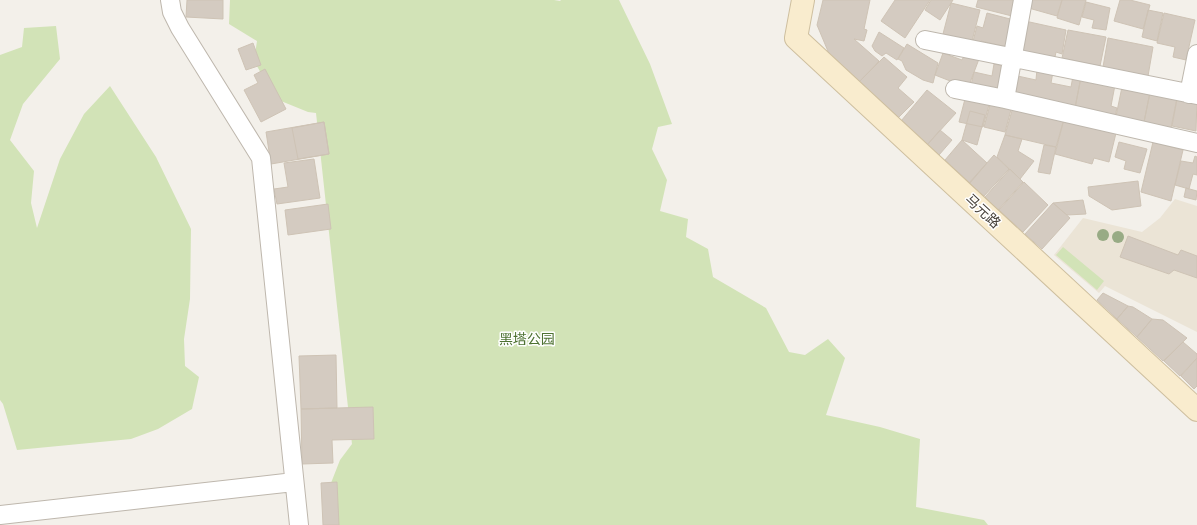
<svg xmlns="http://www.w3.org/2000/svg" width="1197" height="525" viewBox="0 0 1197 525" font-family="Arial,'Noto Sans SC',sans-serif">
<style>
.education{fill:#ebe4d6}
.green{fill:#d2e3b7}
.building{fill:#d4cbc1;stroke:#cec3b5}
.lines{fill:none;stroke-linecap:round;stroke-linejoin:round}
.street-casing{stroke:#beb7ad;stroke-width:20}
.secondary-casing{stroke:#cebf9f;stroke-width:24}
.street{stroke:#fff;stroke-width:18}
.secondary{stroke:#f9ecce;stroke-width:22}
.tree{fill:#98ab85}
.labels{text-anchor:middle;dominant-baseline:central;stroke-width:3;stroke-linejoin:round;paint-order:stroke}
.street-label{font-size:14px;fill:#464039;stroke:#fff}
.park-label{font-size:14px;fill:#4e7232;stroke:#fff}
</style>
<rect width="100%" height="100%" fill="#f3f0ea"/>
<!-- education -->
<path class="education" d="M1175,199L1197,206V332L1105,286L1099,293L1054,255L1083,218L1142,232L1160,218Z"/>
<!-- green -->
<path class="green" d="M230,0H554L560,1L561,0H619L650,64L672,124L658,127L652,149L667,180L660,211L688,219L686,237L708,249L713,277L766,308L789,352L805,355L828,339L845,358L826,415L880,427L920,439L916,507L984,520L988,525H332L331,483L340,460L352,444L316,113L308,112L276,99L254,61L257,41L229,24Z
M56,26L60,59L23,104L10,140L34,171L31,203L37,228L60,159L84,114L110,86L156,157L191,229L190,299L184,339L185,366L199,377L192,409L158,429L131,439L17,450L3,404L0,400V55L22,47L24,28Z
M1063,247L1104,281L1097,290L1056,255Z"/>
<!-- building -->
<path class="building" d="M187,0H223V19L186,17Z
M823,0H870L864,29L867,30L864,41L854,39L879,61L859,82L830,56L817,25Z
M895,0H930L905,38L881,21Z
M931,0H953L940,20L925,10Z
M978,0H1021L1016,17L976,7Z
M1027,0H1062L1057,16L1025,7Z
M1062,0H1086L1079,25L1057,18Z
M1120,0H1130L1150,5L1143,29L1114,21Z
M1086,2L1110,8L1106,30L1092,28L1094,20L1082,17Z
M951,3L980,10L972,41L943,34Z
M1148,10L1163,13L1157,41L1142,37Z
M987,13L1014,20L1007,47L981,41L979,47L972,45L977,26L983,28Z
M1164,13L1195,20L1186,60L1173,57L1175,47L1157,43Z
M1025,21L1066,30L1062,54L1056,52L1054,62L1018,55Z
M1068,30L1106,37L1100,66L1062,58Z
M879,32L904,48L897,60L886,53L882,56L875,51L872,46Z
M1108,38L1153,47L1148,76L1103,67Z
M253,43L261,65L246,70L238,49Z
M907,44L938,63L933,83L923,80L906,70L902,61L898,59Z
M943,53L962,60L965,54L979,59L968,88L935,75Z
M884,57L907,77L898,88L914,102L898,118L859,82Z
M994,64L1009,67L1004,96L970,89L974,72L992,76Z
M265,69L286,109L261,122L244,90L258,83L254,75Z
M1037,69L1053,72L1051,83L1071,87L1073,76L1081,77L1075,108L1009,94L1013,75L1036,80Z
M1081,77L1115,85L1111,106L1117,108L1115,116L1075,108Z
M1122,87L1150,92L1144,122L1116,116Z
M927,90L956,113L927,145L901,121Z
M1150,93L1177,98L1171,128L1144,122Z
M1178,94L1197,98L1196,131L1172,126Z
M966,95L990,101L983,127L959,122Z
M991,101L1012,106L1005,132L984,127Z
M1013,107L1064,119L1056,147L1005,135Z
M970,111L985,115L977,145L962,140Z
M1064,119L1116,133L1109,162L1094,158L1092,164L1055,154Z
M324,122L329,154L298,159L292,128Z
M324,122L329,154L271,164L266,132Z
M940,130L952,140L939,155L927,145Z
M1005,135L1022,139L1018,151L1034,161L1020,179L997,157Z
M962,140L987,163L970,183L945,160Z
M1119,142L1147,149L1140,173L1124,169L1126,161L1115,157Z
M1153,142L1183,150L1171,201L1141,192Z
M1044,145L1056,147L1050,174L1038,172Z
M994,155L1009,169L984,196L969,183Z
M1195,156L1197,157V175L1193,174L1189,189L1175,185L1181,161L1193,163Z
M314,159L320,198L277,204L274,189L288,187L284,163Z
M1010,169L1023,182L998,210L985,197Z
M1138,181L1141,206L1112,210L1089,196L1088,187Z
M1024,182L1048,205L1023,232L999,210Z
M1186,188L1197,191L1196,200L1184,197Z
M1083,200L1086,214L1067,215L1053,203Z
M1053,203L1070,218L1042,249L1025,234Z
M328,204L331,229L288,235L285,210Z
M1128,236L1178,255L1181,250L1197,256V278L1174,270L1169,274L1120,257Z
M1103,293L1128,306L1117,319L1097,300Z
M1128,306L1133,307L1152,319L1137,337L1117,319Z
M1152,319L1163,320L1187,338L1163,361L1137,337Z
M1183,342L1197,354V358L1180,376L1164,361Z
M336,355L337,408L301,409L299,356Z
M1197,358V386L1194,389L1181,376Z
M373,407L374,439L332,440L333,463L302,464L301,409Z
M337,482L339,525H323L321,483Z"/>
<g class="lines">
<defs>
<path id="street" d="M170,0L172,12L180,28L261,158L299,525
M925,40L1197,95
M955,89L1005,99L1197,143
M1189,94L1197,54
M1005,99L1023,0
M0,515L294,482"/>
<path id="secondary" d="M803,0L796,38L1197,410"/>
</defs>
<!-- street casing -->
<use href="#street" class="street-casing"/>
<!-- secondary casing -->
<use href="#secondary" class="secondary-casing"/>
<!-- street -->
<use href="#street" class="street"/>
<!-- secondary -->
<use href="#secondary" class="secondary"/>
</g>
<!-- trees -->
<g class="tree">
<circle cx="1103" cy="235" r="6"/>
<circle cx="1118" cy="237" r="6"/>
</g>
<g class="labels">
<!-- street labels -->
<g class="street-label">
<text transform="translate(983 211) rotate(43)">马元路</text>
</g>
<!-- park labels -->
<g class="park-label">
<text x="527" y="339">黑塔公园</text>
</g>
</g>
</svg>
